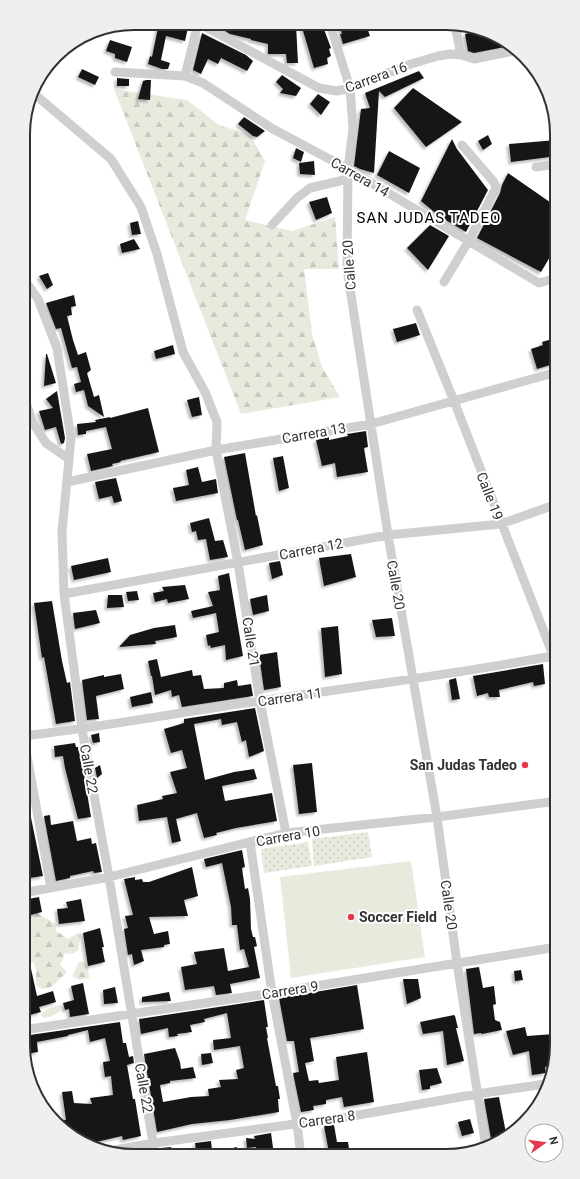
<svg xmlns="http://www.w3.org/2000/svg" width="580" height="1179" viewBox="0 0 580 1179" font-family="Roboto,sans-serif">
<style>
.forest{fill:url(#forest-firs)}
.park{fill:url(#park-dots)}
.pitch{fill:#e6ebde}
.building{fill:#191919;filter:url(#shadow)}
.lines{fill:none;stroke-linecap:round;stroke-linejoin:round}
.street{stroke:#cfcfcf;stroke-width:9}
.poi-dot{fill:#e5384c;stroke:#fff;stroke-width:1.5}
.labels{text-anchor:middle;dominant-baseline:central;stroke-width:4;stroke-linejoin:round;paint-order:stroke}
.street-label{font-size:14px;fill:#323232;stroke:#fff}
.poi-label{font-size:14px;font-weight:bold;fill:#323232;stroke:#fff;text-anchor:end}
.neighbourhood-label{font-size:15px;letter-spacing:1px;fill:#000;stroke:#fff}
.rim{fill:none;stroke:#323232;stroke-width:2}
</style>
<defs>
<pattern id="forest-firs" width="22" height="20" patternUnits="userSpaceOnUse"><rect width="22" height="20" fill="#e6ebde"/><path d="M5 1l3.5 6h-7zM16 11l3.5 6h-7z" fill="#c6cabf"/></pattern>
<pattern id="park-dots" width="8" height="8" patternUnits="userSpaceOnUse"><rect width="8" height="8" fill="#e6ebde"/><path d="M2 2h.1M6 6h.1" fill="none" stroke="#c6cabf" stroke-width="1.8" stroke-linecap="round"/></pattern>
<filter id="shadow"><feDropShadow dx="-2.5" dy="2.5" stdDeviation="1" flood-color="#0004"/></filter>
</defs>
<rect width="100%" height="100%" fill="#fff"/>
<!-- forest -->
<path class="forest" d="M114,89L187,100L219,125L250,135L265,161L245,220L292,231L335,217L339,269H304L312,334L322,367L340,397L241,414Z
M35,912L56,924V931L68,939L78,933H81L78,951L72,954L65,953L60,965L66,971L67,973C57,979 48,997 36,985V969L33,962H23V949L25,948L24,942L26,937L30,936L29,917Z
M79,962H84L88,968L89,978L79,980L72,976Z
M59,1005L60,1007V1011C55,1015 48,1019 42,1017L41,1014L49,1008Z"/>
<!-- park -->
<path class="park" d="M368,832L372,857L314,866L312,839Z
M308,842L312,866L264,873L261,849Z"/>
<!-- pitch -->
<path class="pitch" d="M411,861L425,957L291,978L280,877Z"/>
<!-- building -->
<path class="building" d="M159,23H189L185,41L166,36L161,60L170,63L168,69H162L148,64L150,56L152,57Z
M212,23L239,24L260,29V24L278,25V24H296L298,63H287L286,54H268V44L251,40V39L230,34Z
M301,24H322L331,48L329,49L331,56L327,58L328,64L314,68Z
M339,24H366L370,36L343,44L340,34H342Z
M476,31L477,34L483,33L510,46L474,53L468,51L465,34Z
M202,33L246,55L253,61L247,71L221,58L218,64L208,59L201,74L193,70Z
M110,40L132,47L127,62L115,58V54L106,51Z
M82,69L99,77L95,85L78,77Z
M419,71L424,78L385,97L379,91L374,173L360,169L354,166L361,109L370,108L365,93Z
M282,75L301,88L296,96L280,93L283,89L276,82Z
M117,78L129,79V86H117Z
M146,80H151L150,100L138,99L143,81Z
M413,88L462,122L426,147L394,108Z
M318,94L330,102L321,115L310,104Z
M244,117L265,131L257,137L253,136L238,124Z
M488,135L492,144L483,150L478,141Z
M452,139L457,149L488,190L466,232L439,216L421,201Z
M557,140V156L511,162L509,144Z
M296,148L304,152L301,162L293,158Z
M389,151L420,168L409,193L377,175Z
M314,161L315,175L300,174L299,163Z
M508,173L557,207V245L541,272L477,238L500,193L502,185Z
M327,197L332,213L316,220L309,202Z
M138,221L141,234L132,235L130,223Z
M430,225L449,236L428,270L407,248Z
M134,239L140,249L122,253L120,244Z
M48,273L53,285L47,289L39,276Z
M74,295L76,306L71,307L72,315L67,316L73,340L78,355L86,352L91,370L87,373L94,397L99,395L104,417L88,406L84,390L76,392L74,384L81,382L77,367L72,368L61,328L56,329L46,303Z
M416,323L420,335L397,342L393,329Z
M552,339L557,363L537,369L531,349L543,345L542,342Z
M173,345L175,354L156,359L154,351Z
M46,354H47L56,383L44,386Z
M57,391L65,438L64,443L61,444L56,427L45,430L39,411L53,408L46,399Z
M199,397L202,415L192,417L187,400Z
M148,408L159,452L120,461L121,462L112,464L113,466L91,471L87,454L112,449L106,427L86,431V434L78,435L77,424L96,422L95,420L110,417V418Z
M366,431L368,447L364,448L368,472L337,477L335,463L322,466L316,440L329,437V440L348,436L347,434Z
M245,453L256,516L257,515L263,545L245,550L238,520H237L224,457Z
M283,456L289,488L279,491L273,458Z
M198,467L202,482L216,479L218,493L176,501L173,488L189,485L186,470Z
M116,478L122,501L114,503L112,496L99,499L95,482Z
M209,518L215,541L223,540L228,557L210,560L206,539L198,540L196,531L192,532L190,523Z
M351,554L356,577L324,586L319,558Z
M108,558L111,572L74,580L71,566Z
M280,561L283,575L272,579L269,563Z
M229,573L243,656L226,660L225,645L211,648L210,645L208,646L206,635L219,632L216,613L193,618L191,611L213,606L208,592L220,590L218,576Z
M185,585L189,599L168,603L167,599L155,602L153,593L164,591L162,587Z
M137,591L139,600L128,601L126,592Z
M108,595H122L124,607L107,608Z
M267,595L269,611L253,615L250,599Z
M52,601L62,661L67,683L70,682L75,721L56,724L44,657L42,658L34,603Z
M96,610L100,623L75,629L73,613Z
M392,618L395,636L376,637L372,620Z
M175,625L177,637L155,641L156,644L119,647L130,635L154,628Z
M338,626L342,674L325,677L321,628Z
M277,652L281,687L264,690L259,655Z
M157,659L161,677L192,670L193,676L201,675L204,689L224,688V683L237,680L238,686L251,684L253,696L182,707L179,695L172,697L171,690L155,695L152,676H151L148,661Z
M543,664L545,684L534,686L533,682L499,690L500,697H489L488,693L477,696L473,676Z
M121,674L124,689L96,696L99,719L87,720L82,680L104,675V677Z
M456,678L460,699L452,700L449,680Z
M151,692L153,703L132,707L130,697Z
M255,708L264,751L249,757L246,740L242,742L237,722L222,725L221,719L194,724L205,780L234,772L254,769L257,779L222,786L225,801L272,793L277,821L236,828L216,833L217,835L204,838L197,813L176,819L181,841L172,843L167,817L139,821L137,805L163,799L162,796L177,793L170,772L187,768L182,750L171,753L164,729L184,723V719Z
M99,733L100,742L93,743L91,735Z
M75,743L76,747H78L84,774L91,817L78,819L65,768L63,756L55,757L54,746Z
M312,763L317,812L299,814L293,765Z
M100,765L102,774L97,778L95,768Z
M27,798L43,876L23,879V799Z
M50,815L51,825L73,821L77,841L91,838L92,844L96,843L102,872L94,873L93,871L70,876V878L56,881L44,816Z
M242,850L245,867L242,868L245,889L248,888L250,899L251,929L253,937H255L257,946L254,947L260,978L230,984L232,993L216,995L214,986L185,990L181,967L197,964L194,952L224,948L228,971L249,967L244,949L240,950L237,925H232L231,907L222,863L206,867L204,859Z
M192,867L198,896L184,900L188,916L149,917L154,934L168,931L170,944L164,945V947L141,950L144,961L134,965L132,954L128,955L124,929L128,928L125,916L133,915L124,879L135,877V880L142,879L143,882H149Z
M39,897L42,912L23,917V900Z
M81,899L85,921L59,924L57,909L68,908L66,902Z
M100,928L104,947H102L105,962L88,966L83,933Z
M30,964L37,996L53,991L56,1002L39,1007L41,1012L26,1016L23,1002V966Z
M479,967L483,988L494,986L496,1004L493,1005L495,1020L500,1022L502,1030L482,1034L481,1033L474,1034L466,969Z
M521,970L523,980L515,981L514,971Z
M403,979H418L421,998L407,1004Z
M83,983L89,1014L70,1017L69,1009L65,1010L63,1003L74,1000L71,986Z
M357,985L364,1029L310,1038L314,1061L305,1063L309,1081L318,1080L319,1083L339,1080L336,1057L367,1052L374,1102L344,1107L342,1097L326,1100V1104L313,1106L314,1110L301,1112L293,1073L299,1072L294,1041H287L279,998Z
M115,987L118,1003L104,1004L103,990Z
M169,992L171,1001L142,1002V997Z
M264,1000L268,1027H266L268,1038H267L276,1086H278L280,1099H278L279,1112L230,1120L192,1124L157,1132L144,1054L175,1048L180,1062L181,1069L193,1067L196,1078L170,1081V1083L160,1085L163,1102L191,1097L209,1096L208,1089L221,1087L219,1080L238,1079L236,1070L244,1068L240,1046L214,1050L213,1040L231,1038L227,1013L204,1019L205,1022L190,1025L192,1032L177,1034L178,1036L169,1037L168,1028L141,1034L139,1019Z
M454,1015L455,1016L458,1028H456L464,1061L447,1065L443,1031L423,1034L420,1022Z
M120,1022L123,1043H126L129,1057L133,1056L134,1063L127,1065L133,1099H135L141,1136L123,1140L122,1136L92,1143L61,1129L56,1121L66,1120L62,1092L72,1091L74,1103L92,1104L90,1098L113,1095L111,1076L105,1077L104,1070L103,1062L110,1061L105,1038L90,1042L88,1030L68,1035V1036L37,1042L38,1052L25,1054L23,1036Z
M525,1027L527,1036L554,1034L557,1052L552,1066L545,1067L546,1073L532,1075L529,1051L513,1055L506,1031Z
M211,1053L213,1063L202,1065L201,1054Z
M437,1068L442,1083L430,1086V1089L422,1090L419,1070Z
M499,1097L506,1133L499,1137L491,1139L484,1099Z
M470,1119L474,1133L462,1136L458,1122Z
M334,1125L337,1142H348L350,1155L340,1156L339,1151L329,1153L324,1126Z
M271,1133L274,1155H257L256,1147L247,1148L246,1138L255,1139L254,1136Z
M211,1141L212,1150H196L195,1143Z
M171,1147L172,1155H162L161,1148Z
M237,1147L238,1155H215L214,1152Z"/>
<g class="lines">
<!-- street -->
<path class="street" d="M198,23L319,88L337,91L350,88L411,64L438,56L450,54L461,55L474,59L519,50
M330,24L350,88L353,128L348,169L347,269L388,535L437,817L457,963L486,1147
M455,25L461,55
M115,72L185,76L203,83L273,129L348,169L539,283L557,278
M185,76L198,23
M32,92L111,159L141,207L157,254L183,352L205,392L217,422L216,450L238,563L260,701L286,833
M536,167L557,164
M272,225L297,198L310,188L348,179
M24,279L38,299L57,348L71,438L69,459
M444,282L468,242L495,190L496,186L493,181L462,145
M417,310L454,401L553,655L557,684
M24,397L33,423L46,443L69,459L62,532L64,594L82,729L109,877L155,1155
M67,482L216,450L371,424L557,372
M64,594L388,535L501,524L557,504
M23,734L51,888
M23,736C103,727 181,712 260,701C359,686 459,674 557,655
M250,842L272,993L297,1124L301,1156
M23,893L109,877L286,833L437,817L557,801
M23,1030L272,993L557,947
M110,1151L154,1143L347,1117L477,1094L545,1084"/>
</g>
<!-- markers -->
<g class="poi-dot">
<circle cx="525" cy="765" r="4"/>
<circle cx="351" cy="917" r="4"/>
</g>
<g class="labels">
<!-- street labels -->
<g class="street-label">
<text transform="translate(376 77) rotate(-20)">Carrera 16</text>
<text transform="translate(360 177) rotate(30)">Carrera 14</text>
<text transform="translate(349 265) rotate(-94)">Calle 20</text>
<text transform="translate(314 433) rotate(-10)">Carrera 13</text>
<text transform="translate(490 496) rotate(69)">Calle 19</text>
<text transform="translate(311 549) rotate(-11)">Carrera 12</text>
<text transform="translate(396 585) rotate(80)">Calle 20</text>
<text transform="translate(251 642) rotate(81)">Calle 21</text>
<text transform="translate(290 697) rotate(-8)">Carrera 11</text>
<text transform="translate(89 769) rotate(80)">Calle 22</text>
<text transform="translate(288 836) rotate(-10)">Carrera 10</text>
<text transform="translate(449 905) rotate(82)">Calle 20</text>
<text transform="translate(290 990) rotate(-9)">Carrera 9</text>
<text transform="translate(144 1088) rotate(80)">Calle 22</text>
<text transform="translate(327 1119) rotate(-8)">Carrera 8</text>
</g>
<!-- poi labels -->
<g class="poi-label">
<text x="517" y="765">San Judas Tadeo</text>
<text x="359" y="917" text-anchor="start">Soccer Field</text>
</g>
<!-- neighbourhood labels -->
<g class="neighbourhood-label">
<text x="429" y="218">SAN JUDAS TADEO</text>
</g>
</g>
<!-- crop -->
<path d="M0 0H580V1179H0ZM134 30H446A104 104 0 0 1 550 134V1045A104 104 0 0 1 446 1149H134A104 104 0 0 1 30 1045V134A104 104 0 0 1 134 30Z" fill="#efefef" fill-rule="evenodd"/>
<path class="rim" d="M134 30H446A104 104 0 0 1 550 134V1045A104 104 0 0 1 446 1149H134A104 104 0 0 1 30 1045V134A104 104 0 0 1 134 30Z"/>
<!-- north arrow -->
<g transform="translate(544 1143) rotate(76)"><circle r="19" fill="#ffffff" stroke="#adadad"/>
<path d="M0-3L7 15L0 10L-7 15Z" fill="#e5384c"/>
<text y="-6" font-size="11" font-weight="bold" text-anchor="middle" fill="#323232">N</text>
</g>
</svg>
